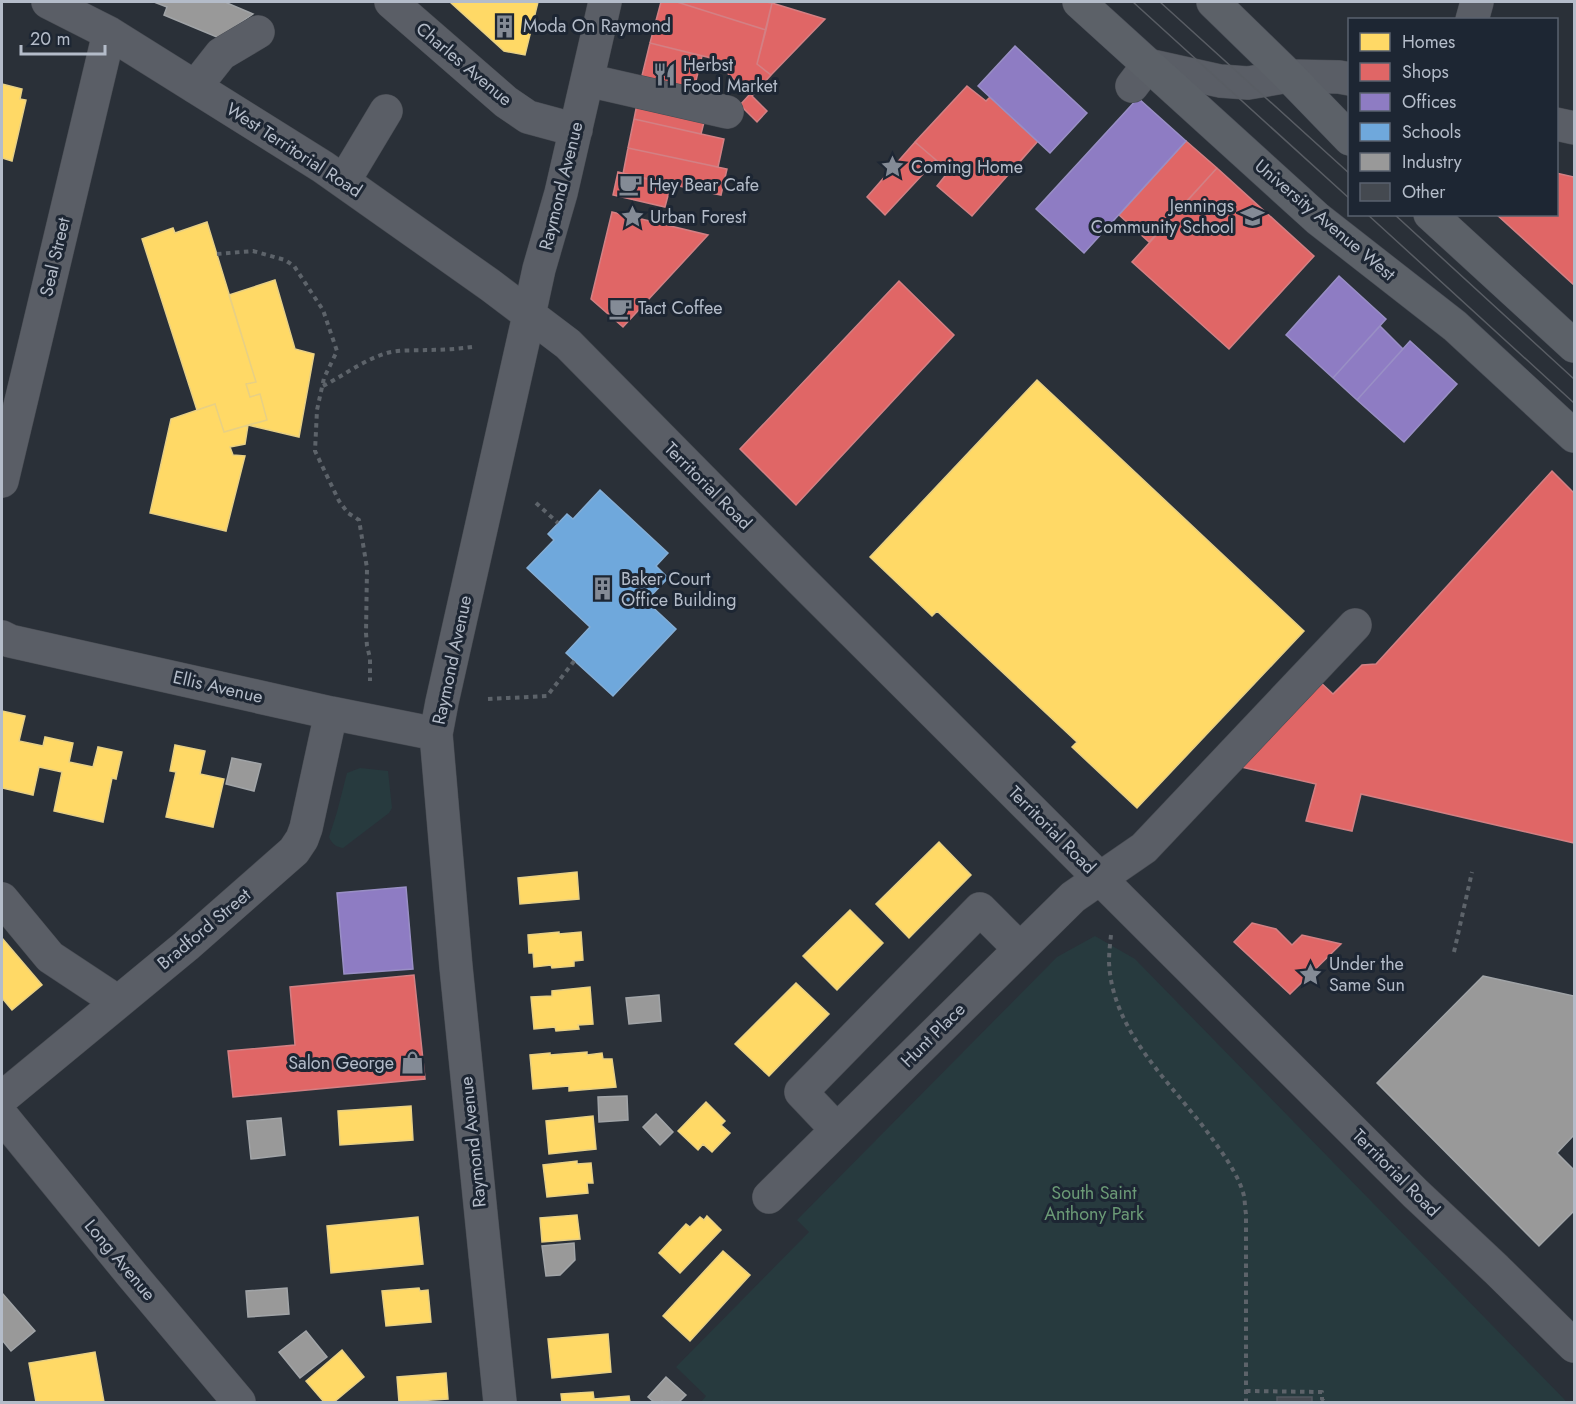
<svg xmlns="http://www.w3.org/2000/svg" width="1576" height="1404" viewBox="0 0 1576 1404" font-family="Jost,sans-serif">
<style>
.green{fill:#273a3e}
.homes{fill:#ffd966;stroke:#e8d084;stroke-width:1.5}
.shops{fill:#e06666;stroke:#d38084;stroke-width:1.5}
.offices{fill:#8e7cc3;stroke:#998fc5;stroke-width:1.5}
.schools{fill:#6fa8dc;stroke:#84aed6;stroke-width:1.5}
.industry{fill:#999;stroke:#a1a4a7;stroke-width:1.5}
.building{fill:#444950;stroke:#52575f;stroke-width:1.5}
.lines{fill:none;stroke-linecap:round;stroke-linejoin:round}
.minor-casing{stroke:#484c53;stroke-width:34}
.major-casing{stroke:#484c55;stroke-width:34}
.path{stroke:#5d636a;stroke-width:4;stroke-dasharray:4.5 4.5;stroke-linecap:butt}
.minor{stroke:#5a5e66;stroke-width:33}
.major{stroke:#5c6168;stroke-width:33}
.tram{stroke:#595d64;stroke-width:1.5}
.labels{text-anchor:middle;dominant-baseline:central;stroke-width:6;stroke-linejoin:round;paint-order:stroke}
.poi-label{font-size:18px;fill:#b4bcc9;stroke:#1d2633;text-anchor:start}
.street-label{font-size:18px;fill:#b4bcc9;stroke:#1d2633}
.park-label{font-size:18px;fill:#6b9a76;stroke:#1d2633}
</style>
<rect width="100%" height="100%" fill="#2a3038"/>
<!-- green -->
<path class="green" d="M360,768L388,771L392,808L389,813L343,848C336,847 332,844 329,837L337,812L347,773Z
M1095,936L1135,959L1565,1400V1402H701L706,1396L676,1367L809,1232L797,1220L1057,957Z"/>
<!-- homes -->
<path class="homes" d="M450,2H538L525,55L504,51Z
M2,84L22,89L20,99L26,100L12,161L2,158Z
M207,222L256,382L246,384L250,397L260,394L267,420L224,432L215,404L197,410L142,239L173,228L175,233Z
M275,280L295,349L314,354L299,437L248,425L267,420L260,394L250,397L246,384L256,382L229,295Z
M1037,380L1304,631L1137,808L1072,747L1077,742L937,611L932,616L870,557Z
M215,404L224,432L248,425L245,444L230,447L233,455L245,456L226,531L150,513L171,419Z
M2,711L25,716L19,741L43,746L45,737L73,743L69,762L93,767L98,747L122,752L116,779L112,778L103,822L54,811L62,772L39,767L33,795L2,788Z
M175,745L205,751L200,774L224,779L213,827L166,817L176,772L170,771Z
M939,842L971,875L909,938L876,904Z
M577,872L579,899L520,904L518,878Z
M850,910L883,943L837,990L803,956Z
M559,932V934L581,932L583,960L574,961V966L552,968L551,965L534,967L533,953H529L528,935Z
M2,938L42,985L12,1010L2,998Z
M796,983L829,1014L769,1076L735,1044Z
M590,987L593,1024L578,1025L579,1029L556,1031L555,1027L534,1029L531,997L552,996V991Z
M587,1052V1055L602,1053L603,1059H612L616,1087L569,1091V1086L533,1089L530,1055L550,1053V1055Z
M706,1102L725,1121L721,1125L730,1133L712,1152L703,1144L698,1150L678,1131Z
M411,1106L413,1140L340,1145L338,1111Z
M593,1116L596,1149L549,1154L546,1121Z
M577,1161V1164L591,1163L593,1183H587L588,1193L547,1197L543,1165Z
M577,1215L580,1239L542,1242L540,1218Z
M707,1216L721,1230L680,1273L659,1253L686,1224L690,1227L700,1217L704,1220Z
M418,1217L423,1264L331,1273L327,1226Z
M723,1251L750,1275L690,1341L663,1316Z
M419,1288L420,1291L428,1290L431,1322L386,1326L382,1291Z
M608,1334L611,1372L552,1378L548,1339Z
M342,1350L364,1377L334,1402H324L306,1381Z
M95,1352L104,1402H36L29,1363Z
M446,1373L448,1399L399,1402L397,1377Z
M593,1392L594,1399L629,1396L630,1402H562L561,1394Z"/>
<!-- shops -->
<path class="shops" d="M661,2H677L766,30L757,64L771,75L752,96L711,58L650,43Z
M677,2H766L772,3L766,30Z
M772,3L825,19L771,75L757,64Z
M650,43L702,56L691,101L639,88Z
M967,86L986,101L990,97L1038,141L972,216L937,186L949,171L915,142Z
M750,94L767,111L757,122L740,105Z
M638,99L706,114L701,134L634,119Z
M634,119L724,139L718,167L628,148Z
M1186,141L1217,168L1149,242L1119,215Z
M915,142L936,160L885,215L867,197Z
M628,148L727,169L721,195L623,174Z
M1217,168L1314,256L1229,349L1132,262Z
M618,172L671,184L665,207L613,195Z
M1556,173L1574,177V285L1496,214H1556Z
M612,212L708,235L623,327L591,299Z
M899,281L954,335L796,505L740,449Z
M1552,471L1574,493V843L1361,794L1352,831L1306,821L1316,784L1237,766L1318,680L1333,694L1362,665L1376,664Z
M1252,923L1276,929L1292,945L1302,935L1341,944L1290,994L1234,942Z
M414,975L425,1079L233,1097L228,1051L295,1045L290,987Z"/>
<!-- offices -->
<path class="offices" d="M1015,46L1087,113L1050,153L978,86Z
M1138,98L1186,141L1084,253L1036,209Z
M1339,276L1386,319L1333,378L1286,335Z
M1380,326L1403,349L1357,400L1333,378Z
M1410,341L1457,384L1404,442L1357,400Z
M406,887L413,969L344,974L337,893Z"/>
<!-- schools -->
<path class="schools" d="M600,490L668,553L656,566L668,578L646,601L676,629L613,696L566,653L590,627L527,568L554,540L548,534L567,514L573,519Z"/>
<!-- industry -->
<path class="industry" d="M154,2H227V3L253,14L219,38L164,15L167,7Z
M232,758L261,764L254,791L226,784Z
M1483,976L1574,996V1135L1557,1153L1574,1170V1211L1539,1246L1377,1083Z
M659,995L661,1021L629,1024L626,998Z
M627,1096L628,1120L599,1122L598,1097Z
M656,1114L673,1132L660,1145L643,1127Z
M281,1118L285,1155L251,1159L247,1121Z
M574,1243L575,1260L560,1275L546,1276L542,1246Z
M287,1288L289,1314L248,1317L246,1291Z
M2,1293L35,1331L11,1351L2,1340Z
M306,1331L327,1357L300,1378L279,1352Z
M666,1377L686,1395L679,1402H664L662,1401L660,1402H654L648,1397Z"/>
<!-- building -->
<path class="building" d="M1277,1397H1312V1402H1277Z"/>
<g class="lines">
<defs>
<path id="minor" d="M48,2L109,33L323,167L490,285L568,344L801,580L1416,1194L1496,1269L1574,1346
M391,2L506,102L528,117L576,130
M1472,20L1477,2
M587,80L727,112
M1132,86L1148,65L1220,81L1248,83L1289,76L1339,77L1350,79
M195,87L221,54L258,32
M1556,124L1574,128
M344,181L386,111
M2,481L109,33
M2,637L10,641L331,713L436,734
M2,899L50,957L118,1002
M2,1098L186,946L294,851L302,839L306,828L331,713
M2,1116L132,1275L239,1402
M837,1130L801,1092L980,909L1020,949
M769,1197L1073,897L1144,848L1355,625
M500,1402L456,967L436,734L442,702L529,315L539,269L561,193L605,2"/>
<path id="major" d="M1079,2L1318,219L1455,326L1574,436
M1213,2L1289,76L1350,139
M1430,214L1574,346"/>
</defs>
<!-- minor casing -->
<use href="#minor" class="minor-casing"/>
<!-- major casing -->
<use href="#major" class="major-casing"/>
<!-- path -->
<path class="path" d="M217,254L253,251L285,260L294,266L323,310L337,351L324,378L317,410L315,451L339,501L348,513L359,520L367,568L366,633L367,646L370,658V681
M323,386C343,376 362,361 384,354C397,349 413,351 426,350C441,350 457,349 472,347
M536,503L558,523
M488,699L547,696L575,660
M1111,935C1110,944 1109,953 1109,962C1112,1033 1172,1083 1211,1137C1223,1154 1239,1175 1244,1196C1245,1202 1245,1209 1246,1214V1402
M1454,952L1472,872
M1246,1391L1322,1392V1399L1326,1402"/>
<!-- minor -->
<use href="#minor" class="minor"/>
<!-- major -->
<use href="#major" class="major"/>
<!-- tram -->
<path class="tram" d="M1133,2L1350,199
M1160,2L1350,174
M1367,214L1574,403
M1394,214L1574,379"/>
</g>
<!-- icons -->
<defs>
<symbol id="building-bare" viewBox="-9 -9 18 18"><path d="M-4-6H4V6H1V3H-1V6H-4ZM-2.5-4.3h1.7v1.8h-1.7ZM.8-4.3h1.7v1.8H.8ZM-2.5-1h1.7V.8h-1.7ZM.8-1h1.7V.8H.8Z" fill="#848b96" stroke="#1d2633" stroke-width="2.5" paint-order="stroke"/></symbol>
<symbol id="restaurant-bare" viewBox="-9 -9 18 18"><path d="M-5-6h1v4h1v-4h1v4h1v-4h1v5L-1.5 .5V6h-2V.5L-5-1ZM5-6V6H3V1.5H1.5Q1.5-4 5-6Z" fill="#848b96" stroke="#1d2633" stroke-width="2.5" paint-order="stroke"/></symbol>
<symbol id="sight-bare" viewBox="-9 -9 18 18"><path d="M0-6L1.8-2.2L6-1.7L2.9 1.2L3.7 5.4L0 3.3L-3.7 5.4L-2.9 1.2L-6-1.7L-1.8-2.2Z" fill="#848b96" stroke="#1d2633" stroke-width="2.5" paint-order="stroke"/></symbol>
<symbol id="cafe-bare" viewBox="-9 -9 18 18"><path d="M-5.5-4.5H6V0H3Q3 3.5 0 3.5H-2.5Q-5.5 3.5-5.5 0ZM3-3.2v2h1.7v-2ZM-6 4.5H4V6H-6Z" fill="#848b96" stroke="#1d2633" stroke-width="2.5" paint-order="stroke"/></symbol>
<symbol id="school-bare" viewBox="-9 -9 18 18"><path d="M0-5L7-2L0 1L-7-2ZM-4 1L0 2.5L4 1V4Q0 6-4 4Z" fill="#848b96" stroke="#1d2633" stroke-width="2.5" paint-order="stroke"/></symbol>
<symbol id="shop-bare" viewBox="-9 -9 18 18"><path d="M-5-2.5h2.3a2.7 3.5 0 0 1 5.4 0H5L5.5 6h-11ZM-1.5-2.5h3a1.5 2.3 0 0 0-3 0Z" fill="#848b96" stroke="#1d2633" stroke-width="2.5" paint-order="stroke"/></symbol>
</defs>
<g fill-rule="evenodd">
<use href="#building-bare" x="488" y="10" width="33" height="33"/>
<use href="#restaurant-bare" x="648" y="58" width="33" height="33"/>
<use href="#sight-bare" x="876" y="150" width="33" height="33"/>
<use href="#cafe-bare" x="614" y="168" width="33" height="33"/>
<use href="#school-bare" x="1236" y="200" width="33" height="33"/>
<use href="#sight-bare" x="616" y="200" width="33" height="33"/>
<use href="#cafe-bare" x="604" y="292" width="33" height="33"/>
<use href="#building-bare" x="586" y="572" width="33" height="33"/>
<use href="#sight-bare" x="1294" y="958" width="33" height="33"/>
<use href="#shop-bare" x="396" y="1046" width="33" height="33"/>
</g>
<g class="labels">
<!-- poi labels -->
<g class="poi-label">
<text x="523" y="26">Moda On Raymond</text>
<text x="683" y="65">Herbst<tspan x="683" dy="21">Food Market</tspan></text>
<text x="911" y="167">Coming Home</text>
<text x="649" y="185">Hey Bear Cafe</text>
<text x="1234" y="206" text-anchor="end">Jennings<tspan x="1234" dy="21">Community School</tspan></text>
<text x="650" y="217">Urban Forest</text>
<text x="638" y="308">Tact Coffee</text>
<text x="621" y="579">Baker Court<tspan x="621" dy="21">Office Building</tspan></text>
<text x="1329" y="964">Under the<tspan x="1329" dy="21">Same Sun</tspan></text>
<text x="394" y="1063" text-anchor="end">Salon George</text>
</g>
<!-- street labels -->
<g class="street-label">
<text transform="translate(464 64) rotate(40)">Charles Avenue</text>
<text transform="translate(294 150) rotate(33)">West Territorial Road</text>
<text transform="translate(561 186) rotate(-76)">Raymond Avenue</text>
<text transform="translate(1325 220) rotate(40)">University Avenue West</text>
<text transform="translate(55 257) rotate(-77)">Seal Street</text>
<text transform="translate(708 486) rotate(45)">Territorial Road</text>
<text transform="translate(452 660) rotate(-78)">Raymond Avenue</text>
<text transform="translate(218 687) rotate(13)">Ellis Avenue</text>
<text transform="translate(1052 830) rotate(45)">Territorial Road</text>
<text transform="translate(204 929) rotate(-40)">Bradford Street</text>
<text transform="translate(933 1035) rotate(-45)">Hunt Place</text>
<text transform="translate(473 1142) rotate(-96)">Raymond Avenue</text>
<text transform="translate(1396 1173) rotate(45)">Territorial Road</text>
<text transform="translate(120 1260) rotate(50)">Long Avenue</text>
</g>
<!-- park labels -->
<g class="park-label">
<text x="1094" y="1193">South Saint<tspan x="1094" dy="21">Anthony Park</tspan></text>
</g>
</g>
<!-- border -->
<rect width="1576" height="1404" fill="none" stroke="#b4bcc9" stroke-width="6"/>
<!-- legend -->
<rect x="1348" y="18" width="210" height="198" fill="#1d2633" stroke="#59626f" stroke-width="1.5"/>
<rect x="1360" y="33" width="30" height="18" fill="#ffd966" stroke="#59626f" stroke-width="1.5"/>
<text x="1402" y="48" font-size="18" fill="#b4bcc9">Homes</text>
<rect x="1360" y="63" width="30" height="18" fill="#e06666" stroke="#59626f" stroke-width="1.5"/>
<text x="1402" y="78" font-size="18" fill="#b4bcc9">Shops</text>
<rect x="1360" y="93" width="30" height="18" fill="#8e7cc3" stroke="#59626f" stroke-width="1.5"/>
<text x="1402" y="108" font-size="18" fill="#b4bcc9">Offices</text>
<rect x="1360" y="123" width="30" height="18" fill="#6fa8dc" stroke="#59626f" stroke-width="1.5"/>
<text x="1402" y="138" font-size="18" fill="#b4bcc9">Schools</text>
<rect x="1360" y="153" width="30" height="18" fill="#999999" stroke="#59626f" stroke-width="1.5"/>
<text x="1402" y="168" font-size="18" fill="#b4bcc9">Industry</text>
<rect x="1360" y="183" width="30" height="18" fill="#444950" stroke="#59626f" stroke-width="1.5"/>
<text x="1402" y="198" font-size="18" fill="#b4bcc9">Other</text>
<!-- scale -->
<path d="M21 45v9h84v-9" fill="none" stroke="#b4bcc9" stroke-width="3"/>
<text x="30" y="45" font-size="18" fill="#b4bcc9" stroke="#1d2633" stroke-width="4.5" paint-order="stroke">20 m</text>
</svg>
